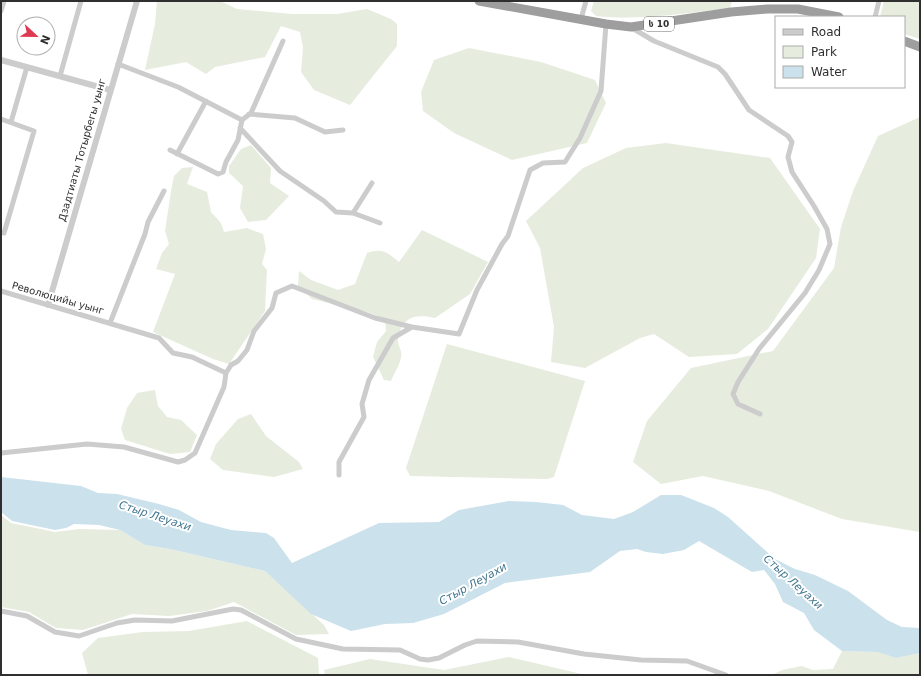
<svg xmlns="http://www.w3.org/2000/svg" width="921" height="676" viewBox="0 0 921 676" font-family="'DejaVu Sans',sans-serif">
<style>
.green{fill:#e6ecde}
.water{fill:#cbe1eb}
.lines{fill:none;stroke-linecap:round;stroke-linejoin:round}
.minor{stroke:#ccc;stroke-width:5}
.tertiary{stroke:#ccc;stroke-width:6}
.trunk{stroke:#9e9e9e;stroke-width:9}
.labels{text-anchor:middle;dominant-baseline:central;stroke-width:4;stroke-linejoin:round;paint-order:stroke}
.shield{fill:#fff;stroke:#6d6d6d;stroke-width:1}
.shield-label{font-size:9px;font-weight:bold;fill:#2f2f2f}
.street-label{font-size:10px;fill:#2f2f2f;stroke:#fff}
.water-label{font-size:11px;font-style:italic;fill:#40768f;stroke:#fff}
</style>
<rect width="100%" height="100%" fill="#fff"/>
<!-- green -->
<path class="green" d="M157,1H220L237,9L292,14H337L367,9L391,19L397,24V46L350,105L314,90L301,72L303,47L300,32L281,26L265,57L215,67L206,74L186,62L145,70L155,24Z
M594,1H732L730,8C686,13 640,21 596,16L591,11Z
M884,1H920V39L904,34V17H880Z
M469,48L541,62L595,80L606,103L587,143L512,160L454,133L423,111L421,92L434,60Z
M920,117V532L842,519L769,491L703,476L661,484L633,462L647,421L691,368L773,351L834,268L841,227L853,191L878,136Z
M666,143L770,158L820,229L816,258L768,329L737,354L689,357L654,334L640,338L585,368L551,362L554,327L540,248L526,221L583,168L626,148Z
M251,145L271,168L270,183L289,196L266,220L248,222L240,208L243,186L229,173V166L241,149Z
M193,167L187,184L207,192L211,212L221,223L224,232L247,228L263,234L266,249L262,264L267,270L265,311L229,364L213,359L153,332L175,274L156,269L162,253L169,244L165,231L171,191L174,176L182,168Z
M422,230L488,262L470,294L435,318C416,314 402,316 398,339C397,345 403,351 401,357C400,365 394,373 391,381L384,380L373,357L377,342L386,331L385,319L367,312L312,299L298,286L299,271L311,280L338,290L355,284L367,253C382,248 387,252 399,262Z
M447,344L585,381L554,477L547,479L410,476L406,468Z
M155,390L158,406L167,417L181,420L197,435L190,452L170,454L125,440L121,429L127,408L137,393Z
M251,414L266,436L299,462L303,469L274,477L223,470L210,459L216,444L238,419Z
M1,515L11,523L55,532L79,529L120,530L145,545L170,549L265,571L324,625L329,634L296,635L234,602L207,611L169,616L132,614L83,630L56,628L29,612L1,607Z
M247,621L318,658L319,675H88L82,653L98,638L143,632L189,631Z
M842,651L879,652L896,658L920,653V675H772L782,670L802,666L813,670L833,669Z
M509,657L586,675H325L324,670L370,659L444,670Z"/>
<!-- water -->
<path class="water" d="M1,477L81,486L98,493L117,494L159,504L179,510L201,522L231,530L266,533L274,538L292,563L379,523L439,522L459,510L509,501L536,502L563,505L582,515L614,519L633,512L661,495H681L714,508L728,517L775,559L795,569L815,575L848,591L887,620L902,627L920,628V653L896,658L878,652L842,651L814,630L804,613L783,602L775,584L764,570L752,572L699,541L684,550L663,554L646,552L637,549L620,551L590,572L505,583L444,614L413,623L385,624L351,631L311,614L265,571L170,549L145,545L120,530L99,525L74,524L66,528L55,530L12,521L1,512Z"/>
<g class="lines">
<!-- minor -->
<path class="minor" d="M1,11L4,1
M875,17L879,1
M581,19L586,1
M632,28L654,41L718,67L725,74L749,110L788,136L792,142L788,157L792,172L814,206L827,229L830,244L819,270L805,293L759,349L738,382L733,394L738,404L760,414
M118,64L178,87L242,120L238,140L226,162L223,172L218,174L170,150
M60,76L81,1
M249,114L295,118L325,132L343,130
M1,119L34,131L4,233L1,232
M242,120L251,113L283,41
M11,122L27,67
M240,128L280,171L324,201L336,212L353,213L380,223
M177,154L206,101
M353,213L372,183
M1,291L159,338L173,353L192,357L226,373L224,387L195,453L185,460L178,462L124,447L87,444L1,453
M110,323L145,234L148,222L164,191
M226,373L231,365L238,361L247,350L254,331L272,308L276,293L292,286L375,318L412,327
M339,475V462L364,417L362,404L369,380L393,338L412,327L459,334L477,290L502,244L508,236L530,170L543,163L565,162L580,138L601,91L606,24
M1,611L27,616L55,632L79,636L117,623L135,620L172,621L233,609L241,610L296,639L343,649L400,650L420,659L428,660L439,658L465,645L477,641L518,642L584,654L641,660L687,661L726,675"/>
<!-- tertiary -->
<path class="tertiary" d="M1,60L110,90
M48,305L137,1"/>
<!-- trunk -->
<path class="trunk" d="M479,1L606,24L631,27L731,12L767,9H798L839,17
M904,41L920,47"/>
</g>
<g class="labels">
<!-- shield labels -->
<rect class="shield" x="644" y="17" width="30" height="14" rx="3"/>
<g class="shield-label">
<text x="659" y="24">ს 10</text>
</g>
<!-- street labels -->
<g class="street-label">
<text transform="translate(82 150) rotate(-74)">Дзадтиаты Тотырбегы уынг</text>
<text transform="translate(58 298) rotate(16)">Революцийы уынг</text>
</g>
<!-- water labels -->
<g class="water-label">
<text transform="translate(155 516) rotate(18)">Стыр Леуахи</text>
<text transform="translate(793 582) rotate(42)">Стыр Леуахи</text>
<text transform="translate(473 584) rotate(-29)">Стыр Леуахи</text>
</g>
</g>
<!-- border -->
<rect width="921" height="676" fill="none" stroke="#2f2f2f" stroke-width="4"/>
<!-- legend -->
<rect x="775" y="16" width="130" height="72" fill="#ffffff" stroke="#acacac"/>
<rect x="783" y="29" width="20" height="6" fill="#cccccc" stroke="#acacac"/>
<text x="811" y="36" font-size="12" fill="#2f2f2f">Road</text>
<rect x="783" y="46" width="20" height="12" fill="#e6ecde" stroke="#acacac"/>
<text x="811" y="56" font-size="12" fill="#2f2f2f">Park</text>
<rect x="783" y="66" width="20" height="12" fill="#cbe1eb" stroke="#acacac"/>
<text x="811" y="76" font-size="12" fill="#2f2f2f">Water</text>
<!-- north arrow -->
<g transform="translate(36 36) rotate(112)"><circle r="19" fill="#ffffff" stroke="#acacac"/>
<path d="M0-3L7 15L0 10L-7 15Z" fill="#df3851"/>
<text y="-6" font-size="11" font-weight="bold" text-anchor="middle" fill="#2f2f2f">N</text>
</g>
</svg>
